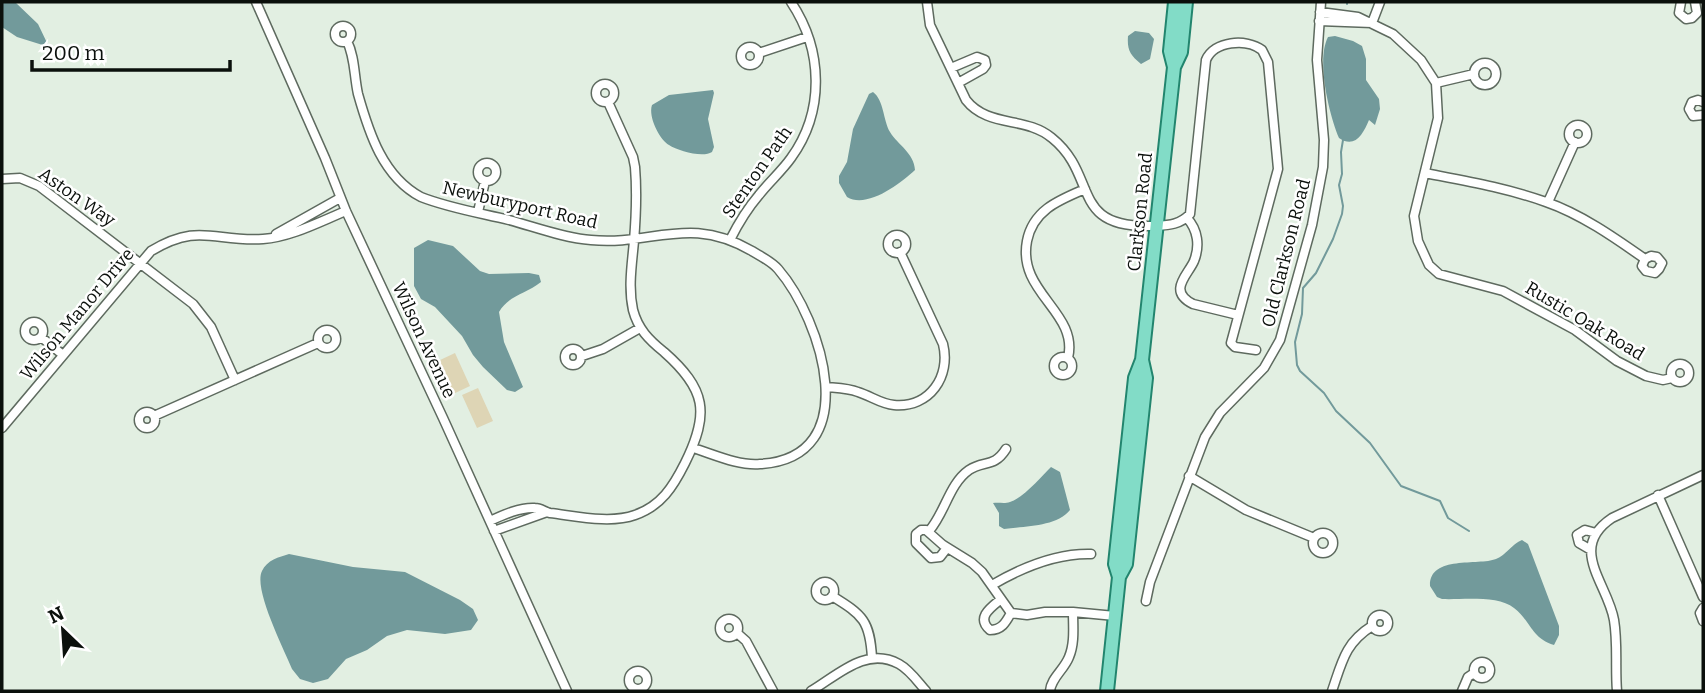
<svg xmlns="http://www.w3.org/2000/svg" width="1705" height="693" viewBox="0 0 1705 693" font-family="Bitter,serif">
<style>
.green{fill:#ded5b5}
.water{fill:#729a9b}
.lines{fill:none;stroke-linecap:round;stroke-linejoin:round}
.stream{stroke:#729a9b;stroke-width:2}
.street-casing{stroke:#5e6a5f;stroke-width:11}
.primary-casing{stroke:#22856e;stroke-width:16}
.street{stroke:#fff;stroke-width:8}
.primary{stroke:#82dcc7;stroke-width:12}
.labels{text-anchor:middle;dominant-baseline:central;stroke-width:5;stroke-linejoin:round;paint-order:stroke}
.street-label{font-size:18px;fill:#0b100c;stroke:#fff}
</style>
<rect width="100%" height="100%" fill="#e2efe2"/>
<!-- green -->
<path class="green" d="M455,353L470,386L453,394L438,361Z
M478,388L493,421L477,428L462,395Z"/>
<!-- water -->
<path class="water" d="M2,2H15L38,24L49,47L17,37L2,27Z
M1135,31L1149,33L1154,39L1150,59L1141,64C1130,55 1127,50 1128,36Z
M1335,36L1353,41L1362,46L1366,59V80L1379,99L1380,109L1375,125L1369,120C1363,134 1355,149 1339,138C1329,114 1316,60 1328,37Z
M713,90L714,93L708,119L714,147L712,152C703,158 678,151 669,145C659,139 648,116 652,105L669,95Z
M873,92C884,100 883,120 890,132C898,145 914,153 915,170C900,184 867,209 847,197L839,183V176L847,162L853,129L869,94Z
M428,240L453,246L480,271L489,274L529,273L539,275L541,282C526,294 509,295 499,312L504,342L523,387L515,392L507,390L483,367L473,355L462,336L435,307L421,299L414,286V248Z
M1051,467L1060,472L1070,510C1056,527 1025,526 1004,529L999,526V513L993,503C999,502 1004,504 1010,502C1022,499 1042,476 1051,467Z
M1522,540L1528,544L1559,626V635L1554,645C1531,638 1531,621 1514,608C1498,595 1462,600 1442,599L1437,597L1430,586C1429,555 1478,566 1496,559C1506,555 1512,544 1522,540Z
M289,554L353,567L405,572L460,600L473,609L478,620L471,630L445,634L407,630L387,636L367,650L346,659L328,679L313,683L300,679L292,669C284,649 253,589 262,571C267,560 279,557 289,554Z"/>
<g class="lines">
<!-- stream -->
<path class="stream" d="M1347,4V2
M1343,140L1341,152L1342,174L1339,185L1343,206L1342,214L1333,239L1316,273L1303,288L1302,314L1295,342L1297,365L1300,371L1324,393L1336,411L1370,443L1401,486L1440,501L1448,518L1469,531"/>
<defs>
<path id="street" d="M256,2L325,158L346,211L443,418L567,691
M927,2L930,25L966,100C988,128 1026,116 1052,138C1099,176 1069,228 1151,226C1166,225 1179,226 1190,214L1206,60C1214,41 1246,38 1262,50L1268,62L1278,169L1231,343L1235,347L1256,350
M1681,2L1679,13L1686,19L1692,18L1697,13L1695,2
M1320,12L1358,17L1393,34L1421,60L1436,83L1438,118L1414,216L1418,241L1429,265L1439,274L1503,291L1575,330L1617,361L1646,376L1663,380L1672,378
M1319,21L1372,23
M1372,23L1380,2
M335 34a8 8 0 1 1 16 0a8 8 0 1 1-16 0Z
M347,41C355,57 354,76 358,94C369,133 383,177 421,197C449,208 480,213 509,220C535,227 564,238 591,240C652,246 689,214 752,251C760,256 771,261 778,269C822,320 866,458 760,464C738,466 713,454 693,448
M741 56a9 9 0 1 1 18 0a9 9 0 1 1-18 0Z
M759,53L807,37
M1474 74a11 11 0 1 1 22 0a11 11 0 1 1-22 0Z
M951,68L977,57L985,60L986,65L983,69L958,83
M1436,83L1474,74
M596 93a9 9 0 1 1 18 0a9 9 0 1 1-18 0Z
M1703,102L1698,100L1692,102L1689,109L1693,116L1703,115
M1569 134a9 9 0 1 1 18 0a9 9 0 1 1-18 0Z
M478 172a9 9 0 1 1 18 0a9 9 0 1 1-18 0Z
M1425,173C1466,181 1507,188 1546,202C1581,214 1615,238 1645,259L1651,256L1657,257L1662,263L1659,269L1655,273L1646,271L1642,266L1645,259
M2,179L20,178L39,186L193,304L211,327L235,380
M1548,202L1575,142
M478,212L485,181
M1187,218C1198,230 1200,246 1194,261C1188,275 1167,291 1193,304L1238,315
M276,234L340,198
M888 244a9 9 0 1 1 18 0a9 9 0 1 1-18 0Z
M730,240C738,224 747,209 759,195C769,182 781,172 791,158C825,111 823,50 791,2
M25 331a9 9 0 1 1 18 0a9 9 0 1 1-18 0Z
M318 339a9 9 0 1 1 18 0a9 9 0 1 1-18 0Z
M41,337L63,355
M565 357a8 8 0 1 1 16 0a8 8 0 1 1-16 0Z
M582,356L603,349L640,328
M1054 366a9 9 0 1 1 18 0a9 9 0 1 1-18 0Z
M1068,358C1079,312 1017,293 1027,241C1033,210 1059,200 1085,189
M1671 373a9 9 0 1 1 18 0a9 9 0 1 1-18 0Z
M826,387C837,388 848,388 858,392C871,396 881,404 894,405C930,408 951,376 943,344L900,252
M139 420a8 8 0 1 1 16 0a8 8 0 1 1-16 0Z
M154,416L318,343
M2,428L151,251C199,222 214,242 263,239C291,237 319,222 346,211
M1189,476L1246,510L1314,538
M1658,495L1703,597
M490,521C503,515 520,507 535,508C541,508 545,512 550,513C576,516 610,524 635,515C661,506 673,487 685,463C710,413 706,389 664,352C649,340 638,329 633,310C628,287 632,264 634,241C636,217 637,191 635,167L633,157L608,102
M494,531L547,512
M929,531C945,513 949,484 969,470C984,460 994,468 1006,449
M1313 543a10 10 0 1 1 20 0a10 10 0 1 1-20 0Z
M947,548L940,557L931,558L916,543V534L921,530H926L943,545L972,563L982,572L1011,613L1027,615L1045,612H1073L1115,616
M1591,550L1579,543L1577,535L1585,530L1596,533
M816 591a9 9 0 1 1 18 0a9 9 0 1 1-18 0Z
M992,585C1021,568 1056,553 1091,554
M832,596C863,615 870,621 872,658
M1000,600C990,608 976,618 990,630C1002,630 1006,622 1011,613
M1146,601L1150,582L1205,437L1220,413L1264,368L1280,340L1312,225L1323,167L1324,140L1317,60L1321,2
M1703,608L1700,613L1703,621
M1372 623a8 8 0 1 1 16 0a8 8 0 1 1-16 0Z
M720 628a9 9 0 1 1 18 0a9 9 0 1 1-18 0Z
M737,633L746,641L773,691
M1474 670a8 8 0 1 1 16 0a8 8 0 1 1-16 0Z
M629 680a9 9 0 1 1 18 0a9 9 0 1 1-18 0Z
M811,691C838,675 866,646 899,664C910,670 918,682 926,691
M1050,691C1051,678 1064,670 1069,657C1075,643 1073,626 1073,612
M1332,691C1342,662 1345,643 1372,626
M1462,691L1468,677L1474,673
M1617,691C1615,668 1618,644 1614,620C1608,584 1567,548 1612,518L1703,475"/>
<path id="primary" d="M1174,67L1170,51L1175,2
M1119,577L1115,564L1135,378L1142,360L1174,67L1181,52L1186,2
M1107,691L1119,577L1126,564L1146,378L1142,360"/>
</defs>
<!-- street casing -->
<use href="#street" class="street-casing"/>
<!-- primary casing -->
<use href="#primary" class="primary-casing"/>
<!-- street -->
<use href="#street" class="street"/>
<!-- primary -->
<use href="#primary" class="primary"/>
</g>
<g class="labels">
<!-- street labels -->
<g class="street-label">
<text transform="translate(757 172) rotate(-55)">Stenton Path</text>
<text transform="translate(77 197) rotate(35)">Aston Way</text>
<text transform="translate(520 205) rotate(13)">Newburyport Road</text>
<text transform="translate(1140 212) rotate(-84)">Clarkson Road</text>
<text transform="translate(1286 253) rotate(-76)">Old Clarkson Road</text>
<text transform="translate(77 314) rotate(-50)">Wilson Manor Drive</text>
<text transform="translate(1585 321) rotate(31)">Rustic Oak Road</text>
<text transform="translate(424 340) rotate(65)">Wilson Avenue</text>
</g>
</g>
<!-- border -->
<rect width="1705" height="693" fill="none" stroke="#0b100c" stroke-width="7"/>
<!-- north arrow -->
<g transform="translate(63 630) rotate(335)" stroke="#ffffff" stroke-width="5" paint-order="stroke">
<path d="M0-5L12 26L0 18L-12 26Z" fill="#0b100c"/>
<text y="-10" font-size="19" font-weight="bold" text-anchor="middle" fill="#0b100c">N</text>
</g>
<!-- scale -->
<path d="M32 60v10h198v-10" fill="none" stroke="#0b100c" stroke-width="3.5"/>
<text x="42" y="60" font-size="21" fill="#0b100c" stroke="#ffffff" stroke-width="5" paint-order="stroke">200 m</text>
</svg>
